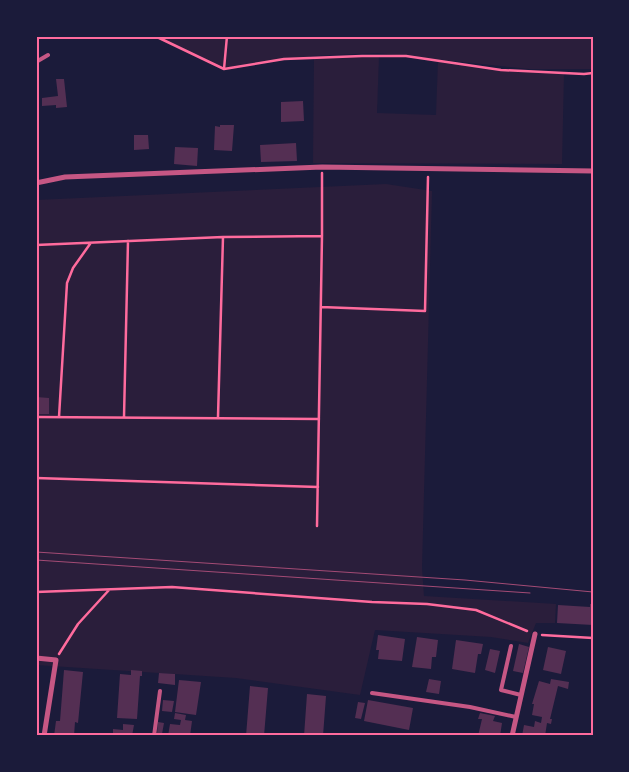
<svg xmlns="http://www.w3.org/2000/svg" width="629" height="772" viewBox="0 0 629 772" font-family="'PT Sans Narrow',sans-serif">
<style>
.green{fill:#2a1e3b}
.building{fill:#542f53}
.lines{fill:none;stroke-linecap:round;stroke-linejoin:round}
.path{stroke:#ff6b9d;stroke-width:2.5}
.service{stroke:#c65784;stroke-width:4}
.minor{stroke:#c65784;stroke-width:5}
.tram{stroke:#a44b75;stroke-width:1}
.neatline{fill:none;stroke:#ff6b9d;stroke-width:2}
</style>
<rect width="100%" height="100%" fill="#1b1b3a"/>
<!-- green -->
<path class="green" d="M155,36H593V69H529L377,53L310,56L309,58L284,59L224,69Z
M379,56L377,113L436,115L438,60L500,70L564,73L562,164L313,163L314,58Z
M386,184L432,191L422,568L424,596L556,604L555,623H536L528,643L491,637L375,630L360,695L236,678L36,665V200Z"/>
<!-- building -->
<path class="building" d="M56,79H64L67,107L56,108V105L42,106V98L58,96Z
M303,101L304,121L281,122V102Z
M220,125H234L232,151L214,150L215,126L220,127Z
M134,135H148L149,149L134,150Z
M296,143L297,161L261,162L260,145Z
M175,147L198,148L197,166L174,164Z
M36,397L49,398V414H36Z
M590,604H593V625L557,623L558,605L590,607Z
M378,635L405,639L402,661L378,659L379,650H376Z
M417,637L438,640L436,657H432L431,669L412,667Z
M456,640L483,644L481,654H478L475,673L452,669Z
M519,644L529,647L523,673L513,671Z
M548,647L566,651L561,674L543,670Z
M490,649L500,651L495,673L485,670Z
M64,670L83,672L78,723L75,722L74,736H54L56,721H60Z
M131,670L142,671V676H140L137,719L117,718L120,674L131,675Z
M159,673L175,674V685L158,683Z
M429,679L441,681L439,694L426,692Z
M551,679L569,682L568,689L558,686L550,719H552L551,724L547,723L545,736H522L524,725L534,727L535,721L541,723L542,717L532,715L534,704H532L539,681L550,684Z
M179,680L201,682L196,715L175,712Z
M250,686L268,688L264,736H246Z
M307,694L326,696L323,736H304Z
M163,700L174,701L172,712L162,711Z
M368,700L413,708L409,730L364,721Z
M358,702L365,703L361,719L355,718Z
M175,713L186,715L185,720L192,721L190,736H168L170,724L180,725L181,720L174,719Z
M480,713L495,716L493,721L502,723L500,736H478L482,719H478Z
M158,722L164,723L162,734L157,733Z
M123,724L134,725L132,736H113V729L123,730Z"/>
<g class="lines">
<!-- path -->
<path class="path" d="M155,36L224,69L284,59L362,56H406L501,70L584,74L593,73
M224,69L227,36
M36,245L223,237L322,236V173
M321,307L425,311L428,177
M36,417L319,419
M59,417L67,283L73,268L90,244
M124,417L128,241
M218,417L223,237
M36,478L318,487
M317,526L322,236
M36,592L172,587L372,602L427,604L476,610L527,631
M542,635L593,638
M59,654L78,624L109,590"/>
<!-- service -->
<path class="service" d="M36,62L48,55
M511,646L501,690L521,695
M372,693L470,707L516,717
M154,736L160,691"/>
<!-- minor -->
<path class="minor" d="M36,183L65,177L322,167L593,171
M36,658L56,660L44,736
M512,736L535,634"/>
<!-- tram -->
<path class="tram" d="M36,552L465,580L593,592
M36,560L530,593"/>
</g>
<!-- border -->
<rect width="629" height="772" fill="none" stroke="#1b1b3a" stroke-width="75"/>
<rect x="38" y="38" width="554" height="696" class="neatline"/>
</svg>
